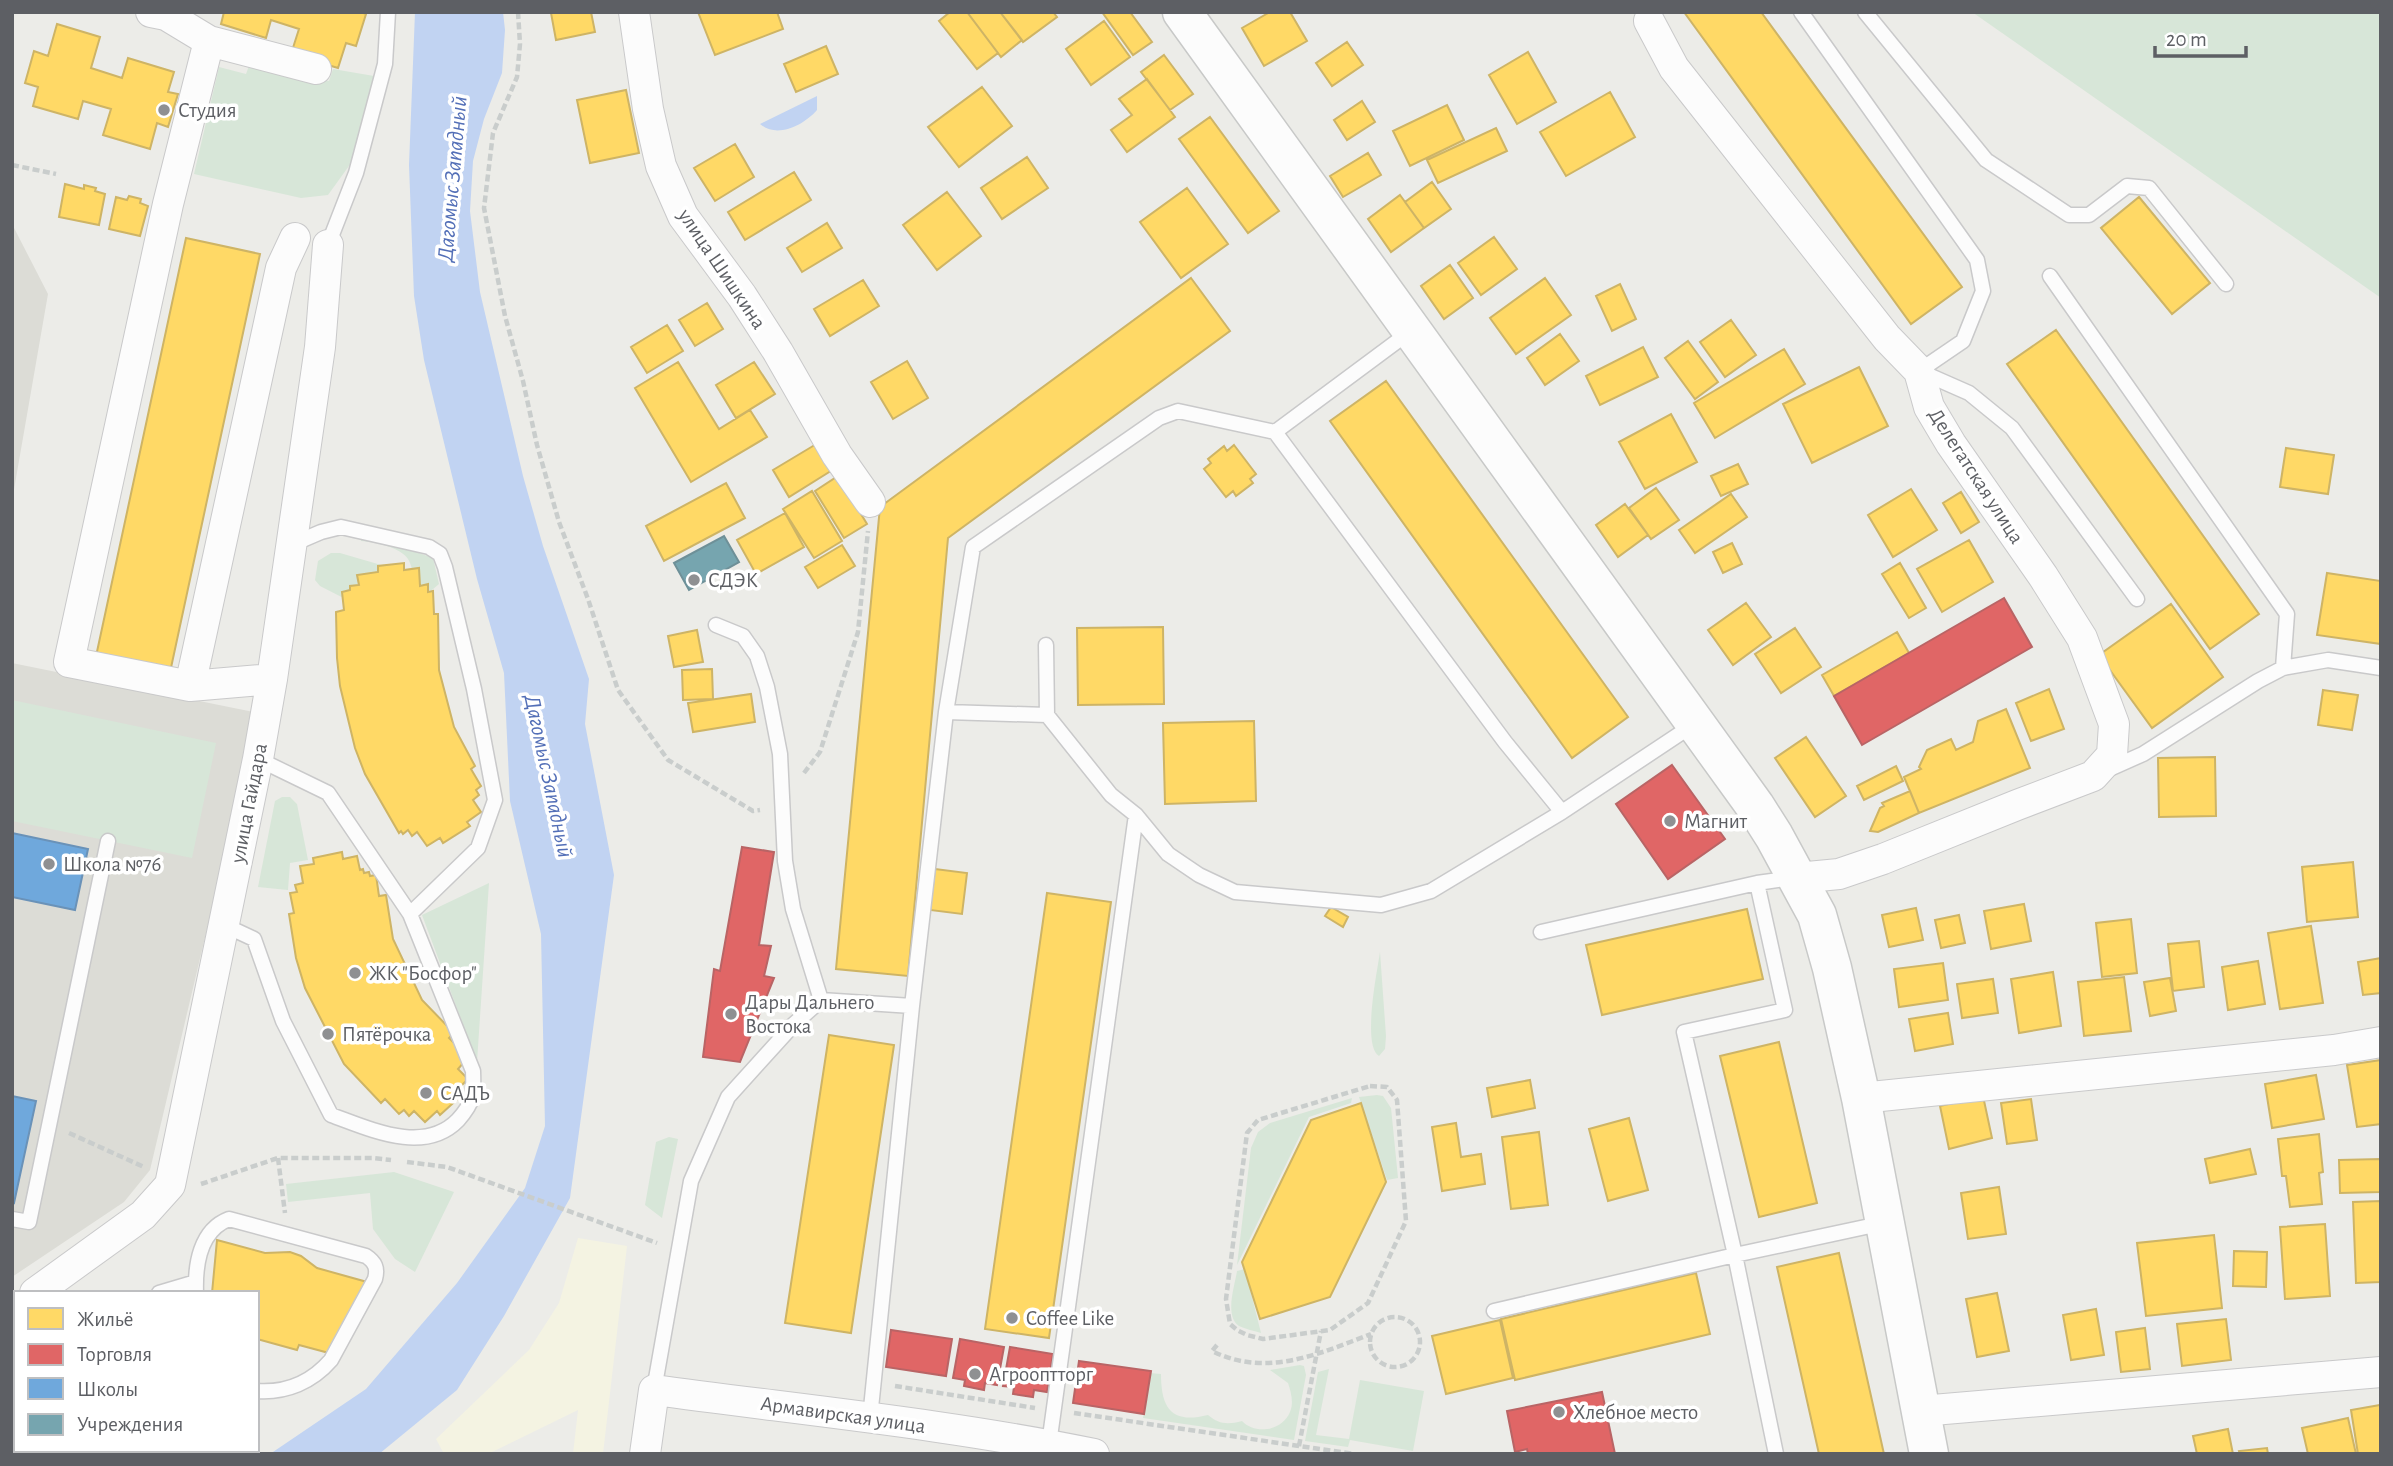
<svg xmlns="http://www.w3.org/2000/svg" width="2393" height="1466" viewBox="0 0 2393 1466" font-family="'Alegreya Sans',sans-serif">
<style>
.commercial{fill:#f4f3e2}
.education{fill:#dcdcd6}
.green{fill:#d7e6d8}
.water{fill:#c1d3f2}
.homes{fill:#ffd966;stroke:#ceb465;stroke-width:2}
.shops{fill:#e06666;stroke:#b96465;stroke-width:2}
.schools{fill:#6fa8dc;stroke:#6a92b8;stroke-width:2}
.public{fill:#76a5af;stroke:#6e9098;stroke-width:2}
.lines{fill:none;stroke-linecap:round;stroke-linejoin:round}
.lane-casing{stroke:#c9c9ca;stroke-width:17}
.street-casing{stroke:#c9c9ca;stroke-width:32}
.secondary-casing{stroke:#c8c9c8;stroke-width:41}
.path{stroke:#c9cdcc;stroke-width:4.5;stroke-dasharray:7 3.5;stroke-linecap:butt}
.lane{stroke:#fcfcfc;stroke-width:14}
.street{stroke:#fcfcfc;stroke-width:30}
.secondary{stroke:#fcfcfc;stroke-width:38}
.poi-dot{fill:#8f9092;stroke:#fff;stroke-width:2.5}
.labels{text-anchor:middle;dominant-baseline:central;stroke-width:7;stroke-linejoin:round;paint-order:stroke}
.poi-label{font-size:21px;fill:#5d5f64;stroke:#fff;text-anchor:start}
.street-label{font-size:21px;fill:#5d5f64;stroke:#fff}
.water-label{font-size:23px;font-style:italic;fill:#536fb7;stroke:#fff}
</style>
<rect width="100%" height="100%" fill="#ecece8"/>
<!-- commercial -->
<path class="commercial" d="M578,1238L627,1246L603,1454H573L578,1410L488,1454H444L436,1439L529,1350L559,1303Z"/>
<!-- education -->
<path class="education" d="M12,224L48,294L12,501Z
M12,663L258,713L150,1170L124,1202L12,1277Z"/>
<!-- green -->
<path class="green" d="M1972,12H2381V298Z
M250,63L329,81L333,69L374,76L354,159L328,195L301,198L194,174L219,67L246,74Z
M361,538L402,547L433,558L439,584L432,590L414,593C413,583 414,568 408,559C400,547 375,542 361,541Z
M331,553H340L388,567L365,609L320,586L315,580L318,561Z
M12,700L216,743L192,858L12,821Z
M282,797H290L297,804L308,860L290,863L288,890L258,887L275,801Z
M489,883L477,1062L422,915Z
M1380,952L1386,1036L1385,1049L1379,1056C1362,1046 1377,972 1380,952Z
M1377,1095L1383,1096L1391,1108L1398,1178L1387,1180L1359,1097Z
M1352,1098L1351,1103L1309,1117L1237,1265L1251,1148L1258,1132L1270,1123Z
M669,1137L678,1139L662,1218L645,1205L656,1142Z
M394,1172L454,1192L415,1272L395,1259L373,1229L370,1193L288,1202L286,1184Z
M1245,1269L1261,1333C1255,1331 1245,1329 1239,1326C1224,1316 1235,1285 1237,1271Z
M1300,1365L1304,1366L1306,1375L1294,1440L1143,1418L1150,1373L1161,1374C1161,1409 1172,1424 1208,1415C1219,1424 1227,1425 1242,1421C1255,1435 1282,1431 1290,1412C1294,1403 1291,1392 1288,1383L1270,1370Z
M1329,1369L1316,1435L1349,1439L1360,1380L1424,1391L1413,1451L1350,1440L1348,1447L1305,1441L1318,1372Z"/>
<!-- water -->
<path class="water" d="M415,12H503L505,30L502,73L484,119L473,161L470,211L480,292L523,476L543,546L589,679L585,724L614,875L570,1198L504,1316L457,1390L379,1454H270L366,1389L457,1283L525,1188L545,1126L541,934L510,801L504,673L477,579L424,360L414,296L409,165Z
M817,96V110C804,125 777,139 760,124Z"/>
<!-- homes -->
<path class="homes" d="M224,12H361L366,14L356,46L346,43L338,68L291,54L299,29L271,20L266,38L221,24Z
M591,12L595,32L556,40L551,13Z
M698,12H777L783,29L715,55Z
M950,12H967L998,53L977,69L939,21Z
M967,12H1000L1022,40L1001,57Z
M1000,12H1053L1057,17L1023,42Z
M1102,12H1130L1152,42L1133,55Z
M1270,12H1290L1307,41L1264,66L1242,28Z
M1684,12H1761L1962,287L1911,324Z
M1104,21L1130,57L1091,85L1066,49Z
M57,24L100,37L91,68L122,78L128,58L174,72L168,92L178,94L168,127L157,123L150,149L103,135L111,109L83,101L78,119L33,106L38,87L25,83L34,51L48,56Z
M1347,42L1363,65L1332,86L1316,63Z
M826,46L838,74L796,92L784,64Z
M1528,52L1556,102L1517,124L1489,75Z
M1164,55L1193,94L1170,110L1141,72Z
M1147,79L1175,117L1127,152L1111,130L1132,115L1119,99Z
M982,87L1012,126L959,167L928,127Z
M626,90L639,153L590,163L577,100Z
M1610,92L1635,137L1566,176L1540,132Z
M1362,101L1375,122L1347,140L1334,120Z
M1447,105L1464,140L1410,166L1393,131Z
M1210,117L1279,211L1248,233L1179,139Z
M1496,128L1507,151L1438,183L1427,160Z
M735,144L754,177L715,201L694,168Z
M1368,153L1381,175L1343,197L1330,176Z
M1027,157L1048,188L1002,219L981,188Z
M794,172L811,200L745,240L728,212Z
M1432,182L1451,209L1424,228L1405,202Z
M65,184L84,189V185L96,188L95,191L105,194L99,225L59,217Z
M1187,188L1228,244L1181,278L1140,222Z
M947,192L981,236L937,270L903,225Z
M1400,195L1424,228L1391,252L1368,219Z
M129,196L141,199L140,203L148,206L140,236L109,229L116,197L127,200Z
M2139,197L2210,283L2172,314L2101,228Z
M827,223L842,248L802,272L787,248Z
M1494,237L1517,269L1481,295L1458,263Z
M186,238L260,254L169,677L95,661Z
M1450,265L1473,298L1444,319L1421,286Z
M1191,278L1230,331L948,538L908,976L836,969L880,507Z
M1545,278L1571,315L1516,354L1490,318Z
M863,280L879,306L830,336L814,309Z
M1620,284L1636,319L1612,331L1596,296Z
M707,303L723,329L695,346L679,320Z
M1731,320L1756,355L1725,377L1700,342Z
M667,325L683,351L647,373L631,347Z
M2056,330L2259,614L2210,649L2007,364Z
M1560,334L1579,361L1545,385L1527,358Z
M1688,341L1718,382L1695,399L1665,358Z
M1643,347L1658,377L1600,405L1586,376Z
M1784,349L1805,384L1715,438L1694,403Z
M907,361L928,398L893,419L871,382Z
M678,362L719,429L750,410L767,437L691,482L635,388Z
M754,362L775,394L736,418L716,385Z
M1859,367L1888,426L1812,463L1783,404Z
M1386,381L1628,717L1572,758L1330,421Z
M1671,414L1697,462L1645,489L1619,442Z
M818,443L834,469L789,497L773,470Z
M1234,445L1256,474L1250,479L1253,483L1236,496L1233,491L1226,497L1204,469L1211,463L1208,459L1224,446L1227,451Z
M2286,448L2334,455L2328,494L2280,487Z
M1738,464L1748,484L1721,496L1711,476Z
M838,476L867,524L844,538L815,491Z
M726,483L745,518L664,561L646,526Z
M1656,488L1679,520L1651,539L1629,508Z
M1911,489L1937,530L1893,557L1868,515Z
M812,491L842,541L814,558L783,509Z
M1961,492L1979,522L1961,533L1943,503Z
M1731,494L1747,517L1695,553L1679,530Z
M1625,504L1648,535L1618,557L1596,525Z
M785,513L804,547L756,574L737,540Z
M1969,540L1993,582L1942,612L1917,569Z
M1732,543L1742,564L1723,573L1713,552Z
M842,545L855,566L818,588L805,567Z
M404,563V570L419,568L420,586L428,584V592L433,591L434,614H438L439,670L454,727L475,766L471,769L481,786L476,790L479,795L473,800L481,812L467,822L470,826L443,843L440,838L427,846L417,832L412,836L408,830L403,834L401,831L399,833L365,774L355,748L340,686L337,658L336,612L344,610L342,592L350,590V586L359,585L357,575L378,572V566Z
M1900,563L1926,608L1909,618L1882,574Z
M2327,573L2381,581V644L2317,635Z
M1746,603L1771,637L1733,665L1708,630Z
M2171,604L2223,677L2152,728L2099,655Z
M1163,627L1164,704L1078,705L1077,628Z
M1795,628L1821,667L1781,693L1755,654Z
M697,630L703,662L674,667L668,636Z
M1897,632L1909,653L1834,696L1822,675Z
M712,669L713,699L683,700L682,670Z
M2049,689L2064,729L2031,741L2016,703Z
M2323,690L2358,695L2352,730L2318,725Z
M751,694L755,722L693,732L688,703Z
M2006,709L2030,768L1919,813L1904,777L1921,769L1919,767L1927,750L1951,739L1956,750L1973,742L1978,721Z
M1254,721L1256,801L1165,804L1163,723Z
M1806,737L1846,796L1815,817L1775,758Z
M2215,757L2216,816L2159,817L2158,758Z
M1896,766L1903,781L1864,800L1857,786Z
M1910,791L1919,813L1878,832L1870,831L1880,808L1884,806L1882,803Z
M342,852L343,859L357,856L360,870L363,869L364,873L369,872L370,876L376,875L379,896L386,895L393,939L422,1000L454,1033L449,1038L463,1052L465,1061L458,1069L468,1079L457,1090L462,1095L440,1115L437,1111L425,1122L414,1111L409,1116L404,1110L399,1114L385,1099L381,1103L344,1064L305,988L296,958L289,914L294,913L290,893L297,892L295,885L303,883L300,866L314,864L313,858Z
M2353,862L2358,917L2307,922L2302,867Z
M935,869L967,873L962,914L930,910Z
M1047,893L1111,902L1049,1338L985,1329Z
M2024,904L2031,941L1991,949L1984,911Z
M1331,907L1348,917L1343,927L1325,916Z
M1916,908L1923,940L1889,947L1882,915Z
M1747,909L1763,979L1602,1015L1586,945Z
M1959,915L1965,943L1941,948L1935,920Z
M2131,919L2137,973L2102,977L2096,923Z
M2311,926L2323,1003L2280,1009L2268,933Z
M2199,941L2204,987L2173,991L2168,944Z
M2381,958V993L2363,995L2358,962Z
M2258,961L2265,1004L2228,1010L2222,967Z
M1943,963L1948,1000L1899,1007L1894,969Z
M2053,972L2061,1026L2019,1033L2011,979Z
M2124,977L2131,1031L2084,1036L2078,982Z
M2170,978L2176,1011L2150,1016L2144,982Z
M1993,979L1998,1013L1962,1018L1957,984Z
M1948,1013L1953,1044L1915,1051L1909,1019Z
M829,1035L894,1045L851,1333L785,1323Z
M1779,1042L1817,1203L1759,1217L1720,1056Z
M2381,1060V1124L2357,1127L2347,1065Z
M2316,1075L2324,1119L2272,1128L2265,1084Z
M1530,1080L1535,1108L1492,1117L1487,1088Z
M1983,1096L1992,1138L1949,1149L1940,1106Z
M2031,1099L2037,1140L2007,1144L2001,1103Z
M1361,1103L1386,1182L1330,1297L1260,1319L1242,1262L1311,1120Z
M1629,1118L1648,1190L1608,1201L1589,1129Z
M1456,1123L1461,1157L1481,1154L1485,1184L1442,1191L1432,1127Z
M1539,1132L1548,1205L1511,1209L1502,1137Z
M2319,1134L2323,1172L2319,1173L2322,1204L2290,1207L2286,1176H2282L2278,1139Z
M2250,1149L2256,1174L2210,1183L2205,1159Z
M2381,1159V1192L2340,1193L2339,1160Z
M1999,1187L2006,1234L1968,1239L1961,1193Z
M2381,1201V1282L2356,1283L2353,1202Z
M2325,1224L2330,1296L2285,1299L2280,1227Z
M2214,1235L2222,1308L2146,1316L2137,1243Z
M217,1240L265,1253L290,1252L301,1256L317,1268L367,1282L329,1353L299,1345L297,1350L257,1339V1293H212Z
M2234,1251L2267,1252L2266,1287L2233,1286Z
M1839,1253L1884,1454H1819L1777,1267Z
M1696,1273L1710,1334L1515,1380L1501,1319Z
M1997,1293L2009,1351L1977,1357L1966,1299Z
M2096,1309L2104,1355L2071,1360L2063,1315Z
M2226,1319L2231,1360L2182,1366L2177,1324Z
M1500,1320L1513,1378L1446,1394L1432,1336Z
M2145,1328L2150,1369L2121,1372L2116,1332Z
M2380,1405L2381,1454H2358L2351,1410Z
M2348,1418L2356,1454H2308L2302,1428Z
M2228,1429L2233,1454H2197L2193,1436Z
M2267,1448L2268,1454H2240L2239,1451Z"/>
<!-- shops -->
<path class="shops" d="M2004,598L2032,647L1862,745L1834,696Z
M1672,765L1725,839L1668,879L1616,804Z
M742,847L774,852L759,945L771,946L764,976L774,978L740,1062L703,1057L714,969L720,971Z
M891,1330L952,1339L946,1376L886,1367Z
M960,1339L1004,1347L997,1385L985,1383L984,1390L964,1386L965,1380L953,1378Z
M1010,1347L1053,1354L1047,1392L1034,1390L1033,1397L1013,1394L1014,1387L1003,1386Z
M1079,1361L1151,1371L1144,1414L1073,1403Z
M1602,1392L1615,1454H1528L1527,1449L1515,1452L1507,1411Z"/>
<!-- schools -->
<path class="schools" d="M12,833L88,849L75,910L12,897Z
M12,1096L36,1101L14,1203L12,1202Z"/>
<!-- public -->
<path class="public" d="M724,536L739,562L689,590L674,563Z"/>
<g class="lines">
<defs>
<path id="lane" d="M1801,12L1977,260L1983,291L1963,341L1919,371L1969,393L2012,428L2137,599
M1865,12L1986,160L2069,215H2089L2127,186L2149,188L2226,284
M328,245L356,173L385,64L388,12
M2050,276L2287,614L2283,668
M1411,331L1275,432L1505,742L1562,812L1693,725
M293,544L321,532L341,527L429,547L440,554L445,567L474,689L495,800L478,848L410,914
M1046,645L1047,715L1111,795L1136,815L1168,854L1199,875L1235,892L1381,905L1431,891L1562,812
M946,712L1047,715
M2107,770L2143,754L2258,681L2283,668L2328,660L2381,668
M224,925L254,939L283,1021L331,1115C370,1129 424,1155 458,1120C474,1102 474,1095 473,1071L410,914L328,793L258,759
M1541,932L1757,883
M821,1000L912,1006L946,712L973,547L1159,418L1178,411L1275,432
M12,1219L29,1222L108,841
M159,1293L196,1282
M196,1293C195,1265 200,1230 229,1219L366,1256C375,1262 378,1268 375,1279L331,1360C312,1382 286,1393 257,1391
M1494,1311L1735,1255L1684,1032L1785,1010L1757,883L1792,878
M12,1378L16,1382
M654,1390L691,1181L728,1097L794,1024L821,1000L793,909L785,861L780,754L767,687L757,656L743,636L716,625
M870,1418L912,1006
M1049,1444L1136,815
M70,1450L71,1454
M118,1454L130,1450
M1776,1454L1735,1255L1884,1223"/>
<path id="street" d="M151,12L166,15L209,41L168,204L69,662L190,686
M634,12L648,109L661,166L683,216L742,296L778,352L837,455L870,502
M1649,21L1674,68L1887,338L1919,371L1929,407L1951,444L2043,576L2082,638L2114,724L2112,755L2093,776L2017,805L1883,859L1839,874L1797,878
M209,41L316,69
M272,679L190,686L281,268L295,238
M1861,1098L2334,1050L2381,1042
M35,1293L143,1215L170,1185L258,759L272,679L320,347L328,245
M12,1309L16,1307
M1921,1411L2381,1372
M645,1454L654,1390C801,1410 949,1424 1094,1454"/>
<path id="secondary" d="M1182,12L1755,806L1774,836L1817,915L1832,968L1861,1098L1929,1454"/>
</defs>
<!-- lane casing -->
<use href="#lane" class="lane-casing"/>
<!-- street casing -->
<use href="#street" class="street-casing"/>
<!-- secondary casing -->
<use href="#secondary" class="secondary-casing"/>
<!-- path -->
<path class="path" d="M518,12L520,44L517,77L493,133L484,208L505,316L523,381L537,445L559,522L588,599L618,690L668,760L753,811L760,810
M12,165L56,174
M804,773L820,752L858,632L868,531
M1370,1086L1387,1087L1397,1100L1406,1221L1368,1303L1330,1330L1263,1339L1247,1335L1237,1330L1230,1324L1226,1299L1247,1133L1258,1120Z
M69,1133L144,1167
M278,1158L285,1213
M407,1162L447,1167L657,1243
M201,1184L278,1158H372L391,1160
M1370 1342a25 25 0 1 1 50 0a25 25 0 1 1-50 0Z
M1217,1345L1212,1351C1266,1378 1319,1354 1371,1334
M12,1349L16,1347
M895,1386L1035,1408
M1074,1413L1354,1454
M1299,1446L1321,1331"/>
<!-- lane -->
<use href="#lane" class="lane"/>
<!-- street -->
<use href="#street" class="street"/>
<!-- secondary -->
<use href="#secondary" class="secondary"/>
</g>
<!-- markers -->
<g class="poi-dot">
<circle cx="164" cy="110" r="7"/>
<circle cx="694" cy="580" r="7"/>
<circle cx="1670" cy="821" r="7"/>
<circle cx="49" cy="864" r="7"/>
<circle cx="355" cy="973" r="7"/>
<circle cx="731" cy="1014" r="7"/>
<circle cx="328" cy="1034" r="7"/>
<circle cx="426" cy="1093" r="7"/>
<circle cx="1012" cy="1318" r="7"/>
<circle cx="975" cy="1374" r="7"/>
<circle cx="1559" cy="1412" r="7"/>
</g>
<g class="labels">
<!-- poi labels -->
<g class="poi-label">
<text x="178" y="110">Студия</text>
<text x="708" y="580">СДЭК</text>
<text x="1684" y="821">Магнит</text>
<text x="63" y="864">Школа №76</text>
<text x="369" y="973">ЖК "Босфор"</text>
<text x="745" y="1002">Дары Дальнего<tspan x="745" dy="24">Востока</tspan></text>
<text x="342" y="1034">Пятёрочка</text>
<text x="440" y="1093">САДЪ</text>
<text x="1026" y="1318">Coffee Like</text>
<text x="989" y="1374">Агрооптторг</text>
<text x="1573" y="1412">Хлебное место</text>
</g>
<!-- street labels -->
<g class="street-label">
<text transform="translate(722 269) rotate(56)">улица Шишкина</text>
<text transform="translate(1976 476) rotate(57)">Делегатская улица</text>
<text transform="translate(249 803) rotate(-79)">улица Гайдара</text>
<text transform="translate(843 1415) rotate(8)">Армавирская улица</text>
</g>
<!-- water labels -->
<g class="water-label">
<text transform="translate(453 179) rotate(-85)">Дагомыс Западный</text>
<text transform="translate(548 776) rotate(78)">Дагомыс Западный</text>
</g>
</g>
<!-- border -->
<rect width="2393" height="1466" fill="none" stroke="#5d5f64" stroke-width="28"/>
<!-- legend -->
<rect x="14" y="1291" width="245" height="161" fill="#ffffff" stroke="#bebfc1" stroke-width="2"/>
<rect x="28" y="1308" width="35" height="21" fill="#ffd966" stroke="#bebfc1" stroke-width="2"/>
<text x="77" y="1326" font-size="21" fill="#5d5f64">Жильё</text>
<rect x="28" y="1344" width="35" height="21" fill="#e06666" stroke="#bebfc1" stroke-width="2"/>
<text x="77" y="1361" font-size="21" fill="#5d5f64">Торговля</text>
<rect x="28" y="1378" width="35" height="21" fill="#6fa8dc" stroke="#bebfc1" stroke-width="2"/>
<text x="77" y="1396" font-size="21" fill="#5d5f64">Школы</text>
<rect x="28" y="1414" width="35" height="21" fill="#76a5af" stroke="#bebfc1" stroke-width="2"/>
<text x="77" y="1431" font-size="21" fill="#5d5f64">Учреждения</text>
<!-- scale -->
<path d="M2155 46v10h91v-10" fill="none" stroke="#5d5f64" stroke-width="3.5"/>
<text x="2166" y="46" font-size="21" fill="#5d5f64" stroke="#ffffff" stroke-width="5" paint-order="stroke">20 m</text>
</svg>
